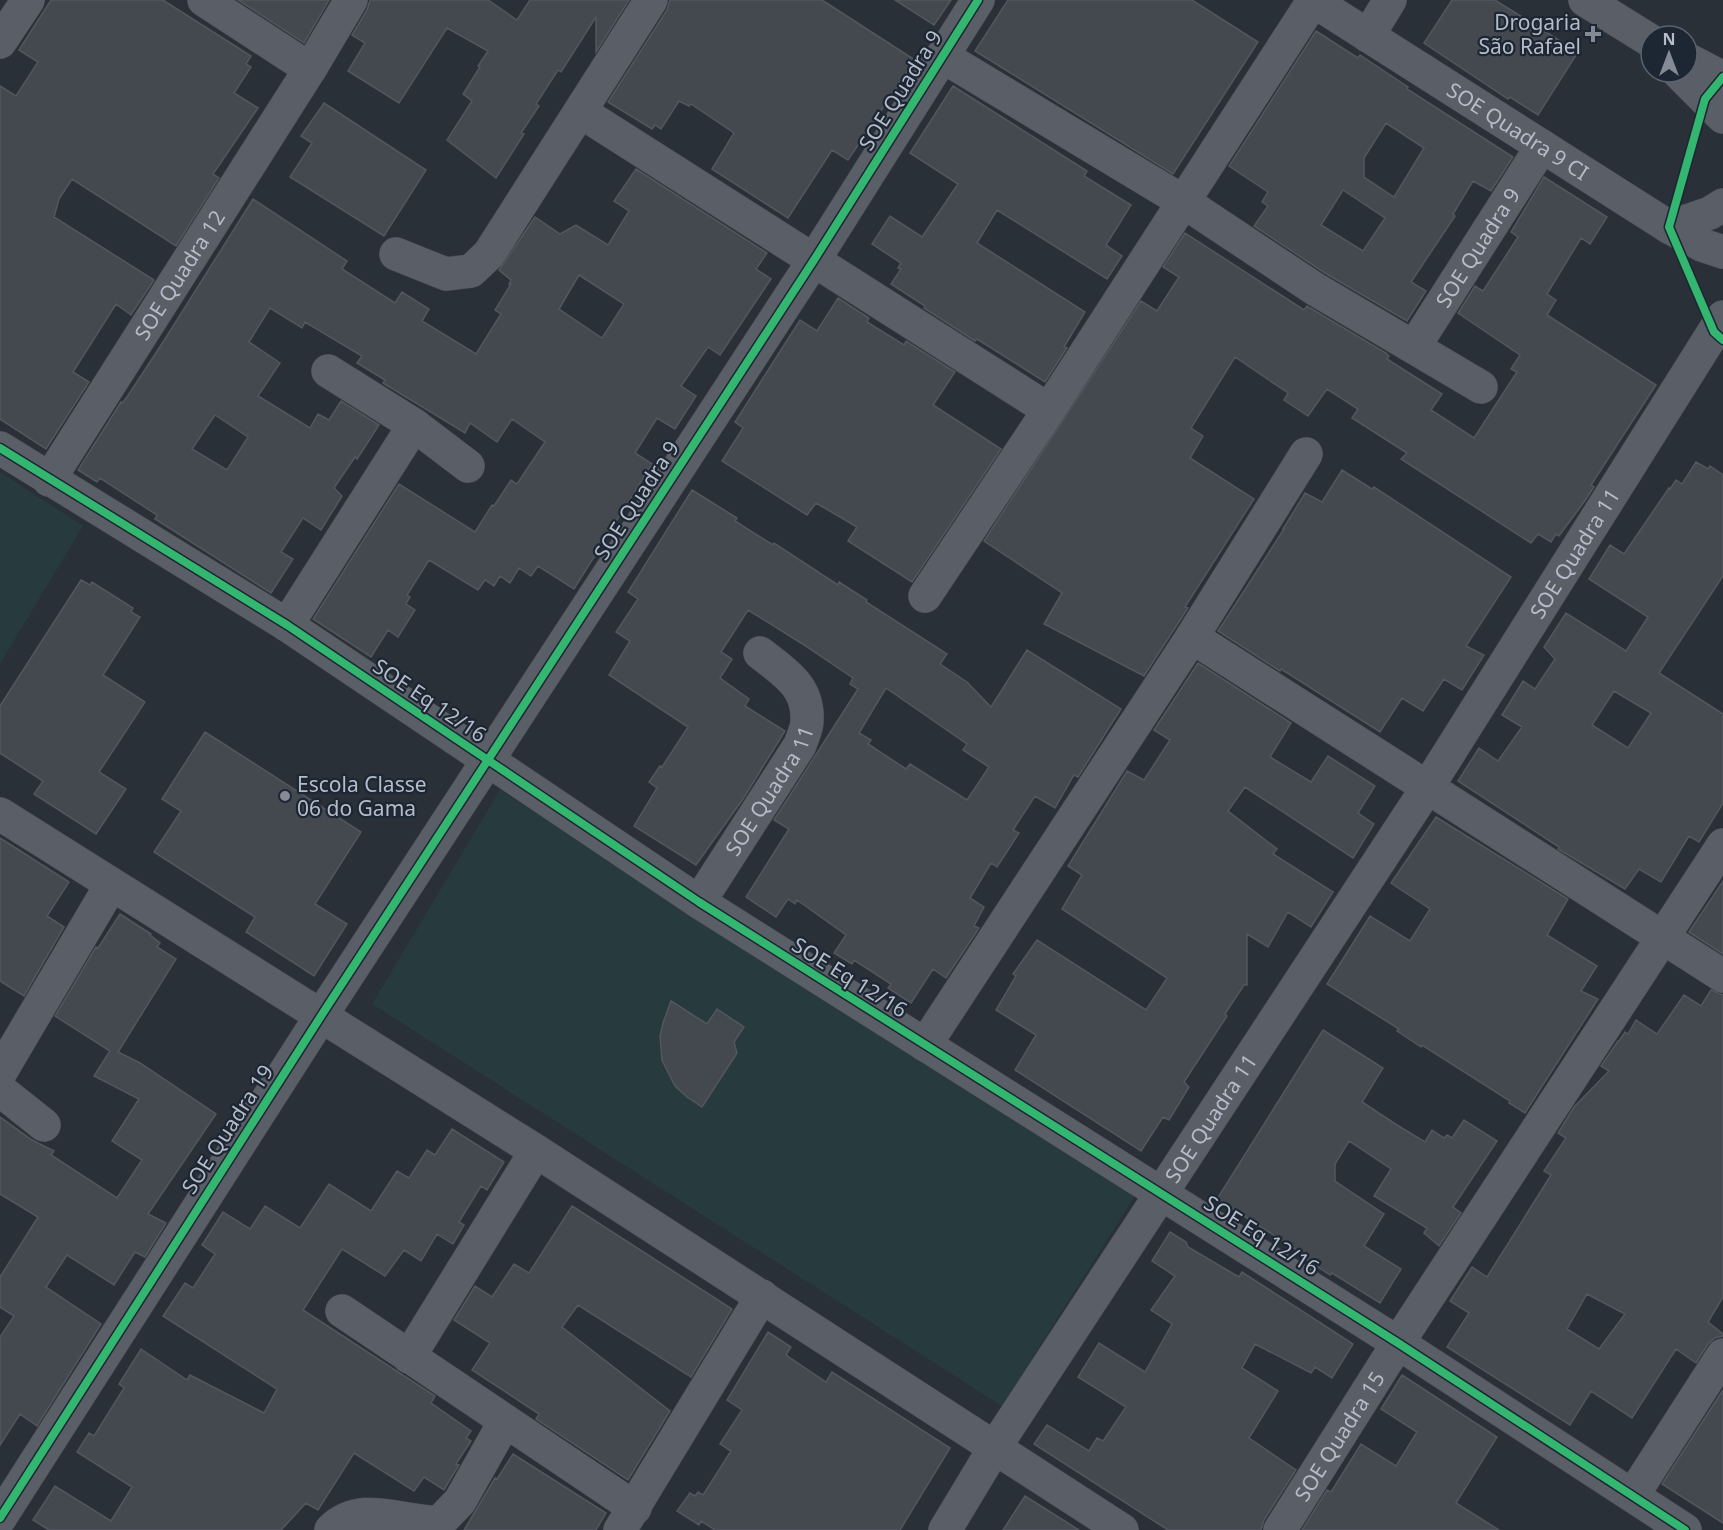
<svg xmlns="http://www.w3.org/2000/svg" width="1723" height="1530" viewBox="0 0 1723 1530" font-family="'Noto Sans',sans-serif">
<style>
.green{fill:#273a3e}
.building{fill:#444950;stroke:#52575f;stroke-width:1.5;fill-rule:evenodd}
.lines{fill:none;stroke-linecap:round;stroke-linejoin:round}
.minor-casing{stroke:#484c53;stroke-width:34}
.minor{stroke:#5a5e66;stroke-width:33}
.cycleway-casing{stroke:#1d2633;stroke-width:11}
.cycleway{stroke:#33b770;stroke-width:8}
.poi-dot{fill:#848b96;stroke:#1d2633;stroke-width:2}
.labels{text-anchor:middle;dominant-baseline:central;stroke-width:4.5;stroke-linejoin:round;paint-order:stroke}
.poi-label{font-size:21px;fill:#b4bcc9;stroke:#1d2633;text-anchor:end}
.street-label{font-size:21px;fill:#b4bcc9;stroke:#1d2633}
</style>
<rect width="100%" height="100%" fill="#2a3038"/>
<!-- green -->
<path class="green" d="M0,472L83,526L0,664Z
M500,790L1136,1194L1002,1406L372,1004Z"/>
<!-- building -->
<path class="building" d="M51,0H163L251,56L246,64L251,67L234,93L258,108L213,174L219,178L176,246L72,179L59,199L54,217L154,280L131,315L116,304L73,372L89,382L46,449L0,419V86L16,96L38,62L19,50Z
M238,0H329L304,43Z
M370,0H488L517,20L530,0H629L596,52V17L561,72L558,70L536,104L539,106L521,133L524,134L496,178L447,140L472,101L463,94L480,67L478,66L488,51L447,28L399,103L348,71L365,43L352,35L367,10Z
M670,0H822L915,60L848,160L832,150L788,218L712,169L734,133L691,104L689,106L679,101L661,129L655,125L652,129L608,102L667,10Z
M895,0H951L934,25Z
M1008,0H1192L1258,42L1173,174L975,51Z
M1452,0H1495L1578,52L1538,115L1510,97L1508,99L1424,43Z
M1316,31L1358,58L1360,55L1408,87L1407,89L1513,157L1491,191L1473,181L1453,214L1455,216L1411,282L1426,291L1407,321L1325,273L1254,226L1268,206L1262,202L1268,192L1229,166ZM1386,123L1424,148L1394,197L1364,177V158ZM1343,190L1385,218L1363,251L1321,225Z
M953,86L1087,171L1084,176L1131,205L1106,245L1122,256L1107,279L997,210L977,243L1085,312L1064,347L1067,348L1045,382L977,339L975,341L924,308L925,306L891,284L901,269L898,268L901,263L872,244L890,216L922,237L958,184L910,153Z
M324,103L426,170L384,236L290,177L312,143L301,136Z
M636,169L767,253L756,269L771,279L720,355L708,347L681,386L696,396L675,429L657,418L635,453L652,464L574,589L538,566L531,576L519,568L510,583L500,576L494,586L485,580L478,590L429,560L407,595L410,597L406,604L415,610L398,637L388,630L371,657L313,619L399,484L475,532L492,505L494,506L511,480L517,484L545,442L512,419L497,442L470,423L465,433L383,383L385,380L357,363L362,356L305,322L302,328L270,308L249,342L280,363L258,396L310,428L318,414L329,420L341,401L379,425L357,459L355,457L334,488L342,496L321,530L303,518L281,552L293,559L271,593L155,519L157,515L100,478L97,482L78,470L121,402L122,403L127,397L165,339L253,199L347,261L342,269L395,303L402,292L429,309L422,321L476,354L501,314L495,310L511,284H509L511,280L499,270L535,217L560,234L576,225L608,245L629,211L614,201ZM579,275L624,304L602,338L559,309ZM215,415L248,437L227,470L192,449Z
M1544,177L1607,217L1590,244L1581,238L1547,294L1556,300L1547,315L1656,385L1591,485L1594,487L1584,502L1559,536L1556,534L1551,542L1538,534L1531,543L1401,459L1407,453L1352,418L1358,409L1327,389L1308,416L1284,400L1288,393L1235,357L1191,428L1203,436L1190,458L1254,499L1185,607L1188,608L1144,676L1044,624L1062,593L984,541L1141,301L1157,311L1179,277L1163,267L1185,233L1304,310L1307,306L1386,353L1389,356L1387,359L1442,394L1431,410L1474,438L1517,372L1511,369L1520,355L1458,313L1475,286L1483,291L1518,237L1511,232Z
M838,298L869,318L867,322L904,345L906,341L955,372L933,405L1001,449L912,582L848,541L857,527L816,503L807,515L722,461L743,428L735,422L800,320L817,331Z
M1696,462L1708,469L1710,466L1723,475V576L1659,673L1723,714V803L1699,842L1689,836L1661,882L1639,869L1625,889L1558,849L1559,847L1458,781L1479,748L1498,761L1522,727L1502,715L1523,681L1535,689L1555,659L1544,647L1566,613L1626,651L1648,617L1589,579L1610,545L1624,554L1669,488L1670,489L1676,480L1682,484ZM1614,691L1651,713L1628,748L1592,725Z
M1342,470L1372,489L1374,487L1511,577L1466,646L1484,655L1462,690L1444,679L1423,711L1402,698L1380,732L1281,669L1280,671L1218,631L1284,529H1283L1305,493L1322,502Z
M692,490L737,518L735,521L773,545L774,543L838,585L839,582L867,600L866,602L947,654L940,664L967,682L991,707L1027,650L1121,709L1078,777L1074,775L1055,808L1035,796L1013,830L1019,833L997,867L991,863L970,898L984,907L974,926L979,928L946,978L933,969L911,1003L888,988L891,984L854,960L852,964L834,953L846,935L797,900L795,904L788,899L776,917L746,897L789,829L774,820L858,689L850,684L853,678L801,643L748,610L721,652L732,659L720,678L749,699L745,706L785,731L743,799L696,865L634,826L657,788L649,782L660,766L662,767L688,727L609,675L630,641L616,632L638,599L628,592ZM886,688L967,744L963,750L989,767L967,800L910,764L906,769L868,744L871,740L859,733Z
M81,580L90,585L92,582L133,608L131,612L140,617L103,675L145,702L99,772L126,789L96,834L34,794L43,781L0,753V706Z
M1198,663L1291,723L1270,757L1311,782L1328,756L1375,786L1358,813L1374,824L1353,858L1245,787L1228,811L1277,849L1273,854L1333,892L1311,927L1288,912L1268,947L1247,934V985H1244L1225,1014L1227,1016L1184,1082L1189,1087L1169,1120L1163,1117L1141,1151L1015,1070L1036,1035L996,1010L1016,976L1013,974L1037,940L1146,1010L1167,978L1062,909L1082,875L1068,866L1127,771L1144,780L1170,740L1154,730Z
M205,732L361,832L315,904L347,924L314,976L246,932L255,917L154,852L181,811L162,799Z
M1436,817L1568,899L1547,935L1597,966L1581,991L1598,999L1525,1113L1509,1103L1510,1101L1422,1045L1421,1047L1397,1031L1399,1029L1327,984L1370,916L1410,941L1430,909L1391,883Z
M0,838L69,882L47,916L64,927L24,996L0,981Z
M1723,881V954L1689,932Z
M120,914L151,934L150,935L160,943L157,947L176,959L118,1052L140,1063L216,1114L148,1214L166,1223L145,1257L135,1252L114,1285L67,1255L46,1287L101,1324L37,1426L20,1414L0,1445V1337L14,1316L0,1307V1277L38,1217L0,1194V1117L32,1140L54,1151L51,1155L117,1198L142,1160L112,1141L139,1099L94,1076L110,1051L55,1016L96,947L98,948Z
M1711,990L1723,995V1297L1708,1322L1723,1334V1336L1715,1338L1708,1344L1696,1363L1676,1349L1632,1418L1591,1391L1570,1425L1447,1347L1469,1313L1450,1301L1472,1267L1487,1277L1551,1175L1544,1171L1566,1138L1558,1133L1574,1107L1609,1071L1601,1066L1618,1041H1619L1625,1032L1628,1034L1636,1020L1657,1034L1684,995L1701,1006ZM1587,1294L1625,1314L1599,1349L1567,1329Z
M671,1001L707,1024L717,1009L744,1027L734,1042L737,1053L702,1107L687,1097L675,1086L662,1060L660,1036L663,1023Z
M1323,1030L1383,1068L1362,1102L1397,1125L1425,1142L1432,1130L1444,1138L1447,1135L1452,1138L1464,1120L1497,1141L1453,1207L1461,1213L1439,1246L1424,1233L1427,1228L1374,1196L1391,1169L1349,1141L1335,1164V1181L1384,1214L1364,1246L1401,1269L1380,1303L1332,1273L1330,1275L1301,1256L1303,1254L1217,1199Z
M452,1129L504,1162L487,1190L481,1186L459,1222L464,1225L453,1244L437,1234L421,1261L404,1250L385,1276L342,1249L303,1310L435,1396L431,1403L471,1431L466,1438L471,1441L456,1464L459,1465L444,1490L424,1477L414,1491L354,1453L318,1510L306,1503L281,1530H49L33,1520L55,1486L111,1521L132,1487L77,1452L89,1433L94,1436L124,1388L119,1384L141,1349L187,1380L190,1375L264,1413L277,1389L163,1316L185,1283L193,1288L215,1254L202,1245L223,1212L250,1229L265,1206L300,1228L329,1184L371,1211L397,1171L409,1178L427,1150L435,1155Z
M572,1206L732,1309L691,1377L578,1305L562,1327L670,1411L628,1480L536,1419L539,1414L472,1370L490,1343L454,1320L475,1286L492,1297L514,1264L529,1273Z
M1170,1232L1186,1242L1188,1247L1239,1277L1242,1272L1353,1344L1332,1378L1315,1367L1311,1373L1255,1344L1242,1368L1278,1391L1249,1438L1296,1470L1264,1520L1261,1530H1168L1034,1444L1047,1425L1089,1451L1097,1438L1103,1441L1126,1407L1078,1377L1099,1343L1145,1372L1172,1324L1151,1310L1175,1276L1152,1261Z
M768,1332L791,1347L786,1355L826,1382L832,1372L950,1448L900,1530H715L701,1521L699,1525L677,1511L690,1493L695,1496L698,1492L703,1495L731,1451L720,1444L742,1410L727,1400Z
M1402,1375L1497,1437L1456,1503L1499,1530H1302L1327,1490L1331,1492L1361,1444L1396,1466L1417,1432L1381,1409Z
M1723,1390V1523L1662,1484Z
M513,1454L606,1513L596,1530H464L495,1478L497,1479Z
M1025,1496L1079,1530H1003Z"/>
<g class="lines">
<defs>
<g id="minor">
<path d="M204,0L310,69"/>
<path id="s1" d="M1312,0L1669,227L1702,245L1723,252"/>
<path d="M1585,0L1651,41"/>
<path d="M1368,36L1390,0"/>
<path d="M0,42L28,0"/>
<path d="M942,56L1184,202L1315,289L1481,387"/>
<path d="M1687,59L1723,78"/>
<path d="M1678,72L1723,117"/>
<path d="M581,112L1049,410"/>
<path d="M1669,227L1710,213L1723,205"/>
<path d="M396,254L446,274L471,271L489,254L651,0"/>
<path id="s2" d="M1414,347L1542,146"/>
<path d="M328,371L414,425L468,466"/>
<path d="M0,448L287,625L699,902L1398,1343L1685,1530"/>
<path id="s3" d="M49,480L310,69L351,0"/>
<path d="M925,596L1049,410L1313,1"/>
<path d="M287,625L414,425"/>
<path d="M1192,637L1723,976"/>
<path d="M0,814L536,1151L1122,1530"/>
<path id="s4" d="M699,902L800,745C802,738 807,729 807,721C809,686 784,672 760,653"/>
<path d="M925,1045L1192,637L1306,454"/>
<path d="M0,1073L111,885"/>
<path d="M0,1090L44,1125"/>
<path d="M342,1311L635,1508"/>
<path d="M409,1357L536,1151"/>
<path d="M1633,1495L1723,1355"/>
<path d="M0,1518L321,1016L814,260L978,0"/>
<path d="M331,1530C362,1499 403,1524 440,1522L460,1501L505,1421"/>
<path d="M620,1530L762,1296"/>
<path id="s5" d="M945,1530L995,1447L1427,788L1723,317"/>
<path id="s6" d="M1280,1530L1398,1343L1723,845"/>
</g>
</defs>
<!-- minor casing -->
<use href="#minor" class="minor-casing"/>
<!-- minor -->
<use href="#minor" class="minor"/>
<defs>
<path id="cycleway" d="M1723,77L1705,99L1669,227L1714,332L1723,340
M0,448L287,625L699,902L1398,1343L1685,1530
M0,1518L321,1016L814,260L978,0"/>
</defs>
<!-- cycleway casing -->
<use href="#cycleway" class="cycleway-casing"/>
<!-- cycleway -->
<use href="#cycleway" class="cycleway"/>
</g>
<!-- markers -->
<g class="poi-dot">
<path d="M1590 25h6v6h6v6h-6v6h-6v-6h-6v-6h6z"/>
<circle cx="285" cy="796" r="6"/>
</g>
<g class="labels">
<!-- poi labels -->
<g class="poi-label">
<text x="1581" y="22">Drogaria<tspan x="1581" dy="24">São Rafael</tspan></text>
<text x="297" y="784" text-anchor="start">Escola Classe<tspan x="297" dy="24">06 do Gama</tspan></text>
</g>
<!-- street labels -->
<g class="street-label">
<text transform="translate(900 90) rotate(-58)">SOE Quadra 9</text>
<text stroke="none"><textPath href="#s1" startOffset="244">SOE Quadra 9 CI</textPath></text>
<text stroke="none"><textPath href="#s2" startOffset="118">SOE Quadra 9</textPath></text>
<text stroke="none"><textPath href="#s3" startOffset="243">SOE Quadra 12</textPath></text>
<text transform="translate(636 500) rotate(-57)">SOE Quadra 9</text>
<text stroke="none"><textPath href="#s5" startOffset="1162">SOE Quadra 11</textPath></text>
<text transform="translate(430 700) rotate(34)">SOE Eq 12/16</text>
<text stroke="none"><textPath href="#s4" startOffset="132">SOE Quadra 11</textPath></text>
<text transform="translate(850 977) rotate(32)">SOE Eq 12/16</text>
<text stroke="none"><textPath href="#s5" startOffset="490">SOE Quadra 11</textPath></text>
<text transform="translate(227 1129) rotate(-57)">SOE Quadra 19</text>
<text transform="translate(1262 1235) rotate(32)">SOE Eq 12/16</text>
<text stroke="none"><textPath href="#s6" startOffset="111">SOE Quadra 15</textPath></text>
</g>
</g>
<!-- north arrow -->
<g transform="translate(1669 54)"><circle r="28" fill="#1d2633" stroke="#59626f" stroke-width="1.5"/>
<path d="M0-4.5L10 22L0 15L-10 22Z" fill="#848b96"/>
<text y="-9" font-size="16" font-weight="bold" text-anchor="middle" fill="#b4bcc9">N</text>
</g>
</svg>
